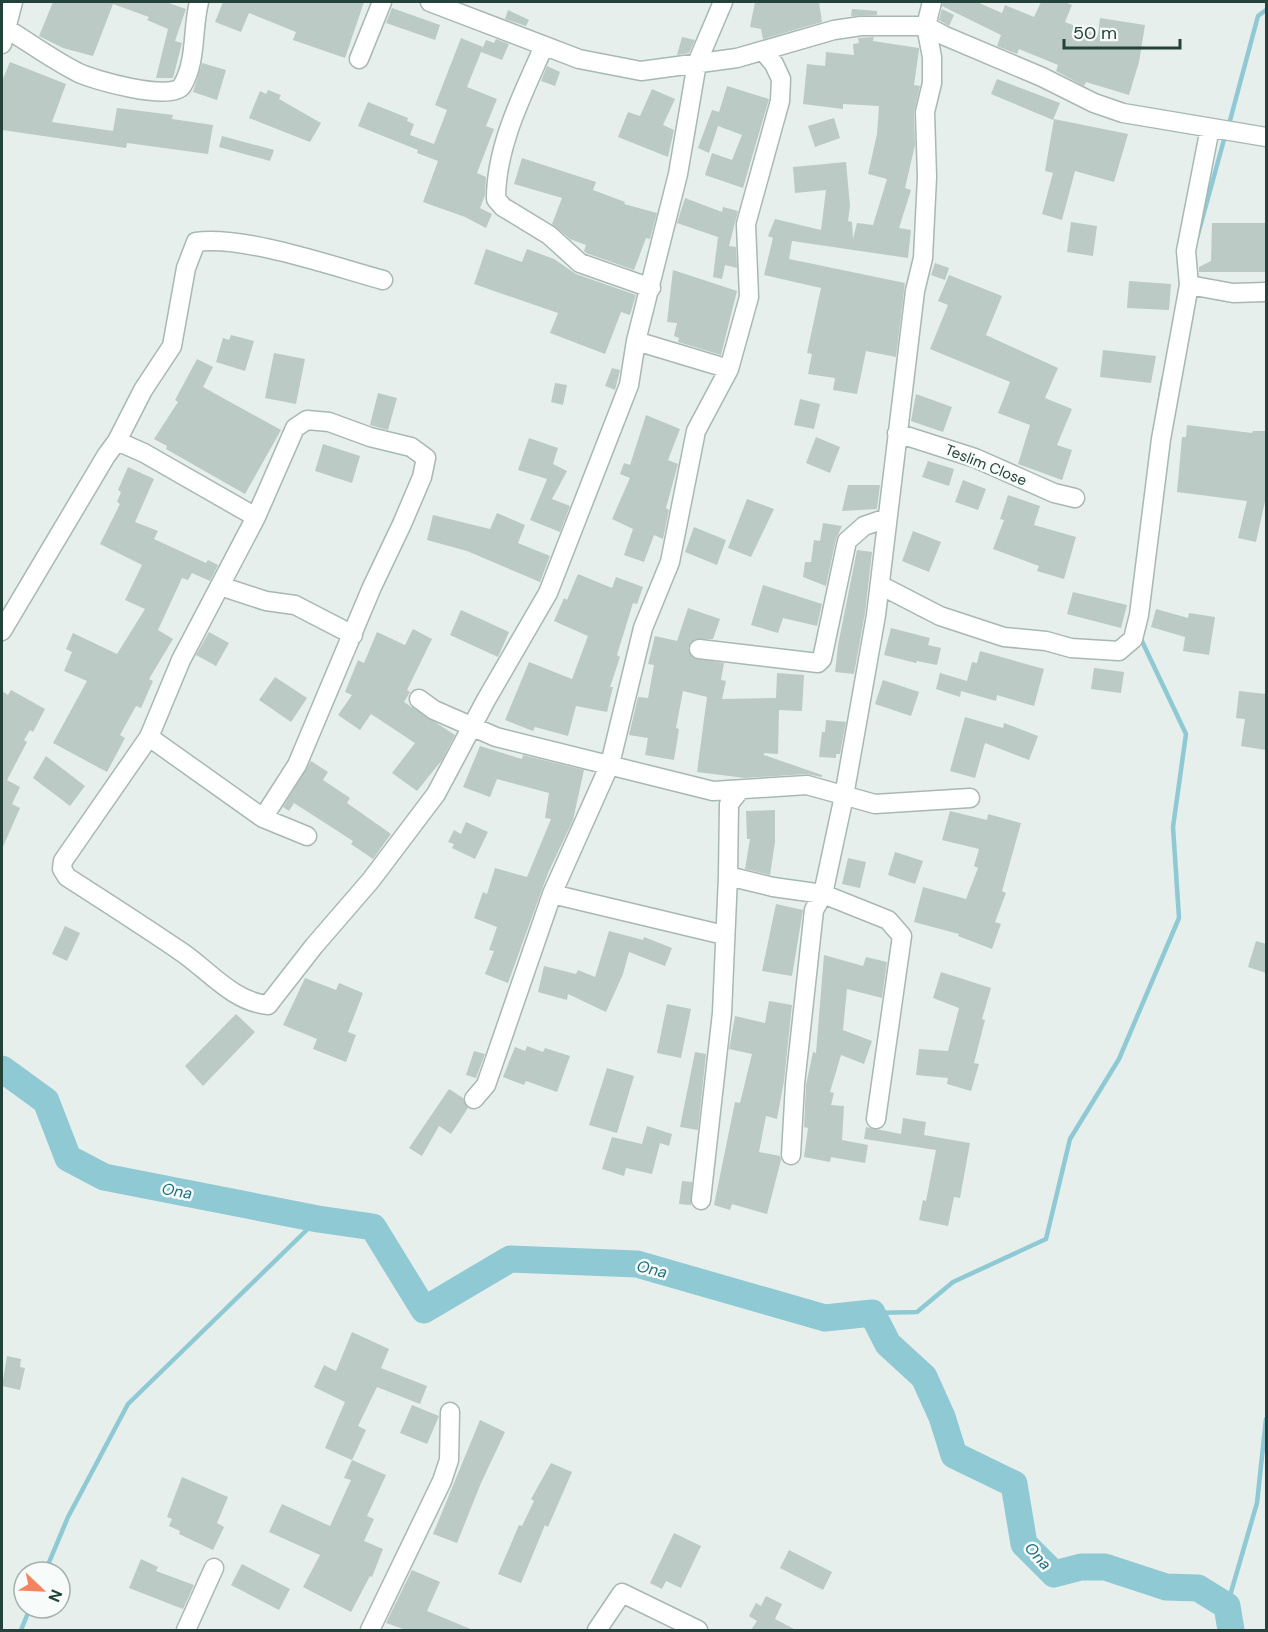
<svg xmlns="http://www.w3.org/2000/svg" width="1268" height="1632" viewBox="0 0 1268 1632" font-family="'DM Sans',sans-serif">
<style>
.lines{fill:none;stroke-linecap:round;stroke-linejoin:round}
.stream{stroke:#8ec9d4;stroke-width:4.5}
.river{stroke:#8ec9d4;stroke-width:27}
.building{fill:#bbcac4}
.minor-casing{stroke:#a8b8b2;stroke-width:21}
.minor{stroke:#fff;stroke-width:18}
.labels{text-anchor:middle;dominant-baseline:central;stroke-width:5;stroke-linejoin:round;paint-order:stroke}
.street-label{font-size:15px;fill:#24423a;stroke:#f7fbf9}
.water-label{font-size:16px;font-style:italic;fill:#1c6f80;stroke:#f7fbf9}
</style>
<rect width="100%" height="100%" fill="#e6efeb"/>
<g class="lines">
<!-- stream -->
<path class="stream" d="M1228,128L1258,16L1266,10
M1197,238L1225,136
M1159,404L1163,380
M872,1313L917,1312L953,1282L1046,1239L1070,1139L1119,1059L1179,918L1173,827L1186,734L1140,637
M45,1572L68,1517L128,1404L318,1219
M1227,1606L1257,1503L1266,1419
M21,1630L30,1608"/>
<!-- river -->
<path class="river" d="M2,1069L46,1101L68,1158L104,1177L318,1219L373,1227L424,1310L510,1259L637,1264L825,1318L872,1313L888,1344L924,1377L942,1417L954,1455L1014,1484L1024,1544L1054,1574L1081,1567H1105L1166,1587L1198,1588L1227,1606L1231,1630"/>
</g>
<!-- building -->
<path class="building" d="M53,2H166L186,9L175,41L182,43L173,78H156L168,29L147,20L149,17L113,4L93,56L63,48L39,36Z
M223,2H364L345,58L293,40L296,32L249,13L241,32L215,22Z
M755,2H819L822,22L763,39L761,29L750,27Z
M943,2H977L1002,13L1005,5L1034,17L1041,2H1064L1072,5L1065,22L1098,35L1100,18L1145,25L1139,62L1129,95L1086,82L1084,86L1056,71L1058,65L1019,49L1017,54L997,46L1001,35L942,6Z
M392,8L440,25L435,40L386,23Z
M852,9L877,11V15L851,16Z
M942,9L954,15L949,26L939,20Z
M508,10L529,20L526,26L505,19Z
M682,37L695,40L689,53L677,55Z
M874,37L873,41L919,48V50L914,85L920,86L914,112L915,145L905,188L911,190L899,228L911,230L908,258L792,241L789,259L905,283L896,357L866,351L857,394L833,390L835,378L808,374L812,354L807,353L821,288L764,275L773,238L768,236L775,219L821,230L826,190L795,193L793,167L846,162L850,206L848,221L852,222L853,239L857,223L873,225L887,179L868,174L877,134L879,106L843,104V109L803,104L807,64L825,66L826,52L854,55L853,44L859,43L858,38Z
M461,38L483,47L467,87L497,99L486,126L494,129L477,173L486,177L485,195L480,208L492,214L486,228L465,217L423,202L438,161L417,153L418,150L358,126L368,102L408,118L407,121L414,124L410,135L434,144L447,110L435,105Z
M496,39L509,44L502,60L481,52L486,40L494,43Z
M10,62L66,84L52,122L113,131L117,108L173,115L172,119L213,125L208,154L127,143L126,148L2,130V81Z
M202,63L226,70L217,100L193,92Z
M547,66L560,72L555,86L541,81Z
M997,79L1060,103L1053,120L991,94Z
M727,86L769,99L743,188L705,175L712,153L732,160L742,135L718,126L709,153L698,148L712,110L719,112Z
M652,89L675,99L663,125L674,130L668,157L618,137L628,112L640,116Z
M268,90L281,95L279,99L321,123L310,142L249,118L260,91L266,94Z
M834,118L840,138L815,147L808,126Z
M1054,119L1128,134L1114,182L1075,171L1062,220L1042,214L1053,173L1045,171Z
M222,136L274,150L270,161L219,147Z
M522,158L596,182L593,190L625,202L624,204L657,213L650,239L646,238L634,270L586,253L584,251L586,245L570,239L552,224L562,198L514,184Z
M685,198L722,212L723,207L738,211L729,246L736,247L737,268L725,265L722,279L713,277L718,237L677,223Z
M1071,222L1097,226L1093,256L1067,252Z
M1212,223H1266V272H1199V267L1211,261Z
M486,249L522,262L527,249L554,259L576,274L636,295L630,315L621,312L605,354L550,333L558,313L474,284Z
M935,263L949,268L945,280L931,275Z
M673,270L737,291L721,355L678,342L679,338L674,336L677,323L667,322Z
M949,275L1002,296L986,335L1058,368L1045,398L1072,409L1057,445L1072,450L1062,480L1018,464L1030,425L998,413L1010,382L930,349L948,305L938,301Z
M1129,281L1171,284L1169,310L1127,308Z
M231,335L254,341L245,371L216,362L223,338L229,340Z
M1103,350L1156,356L1151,383L1100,377Z
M274,353L305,359L296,404L265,398Z
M197,359L213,367L203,387L281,430L245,494L166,449L167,446L154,439L178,402L175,400Z
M612,368L620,370L615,390L605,386Z
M555,383L567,385L563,405L551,402Z
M378,393L397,398L388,430L370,425Z
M916,394L952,407L943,432L911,421Z
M800,399L820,404L814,429L794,425Z
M646,415L680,429L668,460L678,464L666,508L669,510L663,539L654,535L644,562L624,555L633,529L612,519L630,478L620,474L624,463L630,465Z
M1187,425L1252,433L1253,431H1266V497L1256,542L1238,538L1247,501L1177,492L1182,437H1186Z
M816,437L840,447L830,473L806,463Z
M529,438L558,448L553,464L567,471L552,499L570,506L560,532L530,520L547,479L518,470Z
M323,444L360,456L352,483L315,471Z
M928,461L954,469L949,486L922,477Z
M128,467L154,479L135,522L158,531L154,539L206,563L208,560L218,565L210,581L192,573L188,580L182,578L158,630L173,639L149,679L153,681L141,708L136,706L120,735L125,738L107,772L53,743L87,681L64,671L72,652L66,649L73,633L117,654L145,609L125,600L142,565L100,544L120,504L117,502L121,492L118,490Z
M963,480L986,489L978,510L955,502Z
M848,485H880L877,509L842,511Z
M1008,495L1040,506L1034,525L1076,537L1064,579L1037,571L1039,566L993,549L1004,520L1000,519Z
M747,499L774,509L751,557L728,548Z
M497,513L525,525L518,543L550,556L540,582L467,551L427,540L433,515L490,529Z
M823,523L842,526L836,539L826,586L803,577L805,562H811L814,540L820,541Z
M694,527L726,540L717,565L685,552Z
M913,531L941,542L929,572L902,561Z
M857,550L872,552L865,613L854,674L835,672L838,645Z
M578,574L612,588L616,577L643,587L637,604L633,603L617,655L620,657L610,687H613L607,712L576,706L568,736L535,727L533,731L505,720L529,662L572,679L588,636L554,621L564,598L567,600Z
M763,585L822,604L817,626L783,618L778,633L751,625Z
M1073,592L1127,605L1121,628L1067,614Z
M688,608L720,619L713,639H695L688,648L693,658L724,663L721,680L726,681L722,699L776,698L777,673L804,675L802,711L779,710L778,754L764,753V755L822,775V777L806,774L745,778L697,772L707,697L683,691L676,728L679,729L674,760L645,755L648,738L629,735L638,697L648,698L654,665L648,664L655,636L677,641Z
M1156,609L1188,618L1189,613L1215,617L1209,655L1183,651L1185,637L1151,627Z
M461,610L509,632L498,657L450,635Z
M891,628L930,638L928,645L941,648L937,665L917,661L916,663L884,655Z
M413,629L432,639L407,690L410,692L404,702L455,735L442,760L417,791L392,773L415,743L371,714L360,730L338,715L352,695L345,692L358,660L364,663L377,632L405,645Z
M209,632L229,643L216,666L196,655Z
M980,651L1044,669L1034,706L997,695L996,701L961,691L960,697L936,689L940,673L967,681L972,662L977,663Z
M1094,668L1124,672L1121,693L1091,689Z
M275,677L307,698L291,722L259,700Z
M883,680L919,692L911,716L875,704Z
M11,690L45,709L33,732L30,730L24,740L27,742L7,780L20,787L12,804L20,808L2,849V691L8,695Z
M1239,691L1266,694V750L1241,746L1245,719L1236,718Z
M965,717L1003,728L1004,723L1038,736L1029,760L985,743L975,778L950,771Z
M826,720L846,722L840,754H836V758L819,757L822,732H825Z
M480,746L522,759L523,755L584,770L573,820L548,873L508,983L485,974L494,951L489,950L497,927L474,918L483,892L487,894L495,868L527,877L551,819L545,818L549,793L497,779L490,797L463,787Z
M46,756L85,786L70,806L33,778Z
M311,761L328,772L323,780L350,798L347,803L391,834L373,859L351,844L353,841L294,803L289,811L283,807Z
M775,810V842L770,875L745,869L750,839H747L746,811Z
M950,811L987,820L988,814L1021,823L1002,891L1006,893L995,922L1001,924L992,949L958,936L959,934L914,922L923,887L966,899L978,868L974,866L979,849L942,840Z
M466,822L488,832L475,859L452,848L454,844L448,842L454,830L461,834Z
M895,852L923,861L915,884L888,875Z
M848,858L866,862L860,888L842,884Z
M776,904L803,910L792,976L762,971Z
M65,926L80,933L67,961L52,954Z
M609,931L643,940L644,937L672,948L665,966L629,952L623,974L606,1012L568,994L567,1000L538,992L544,966L576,974L578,970L595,977Z
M1256,941L1266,944V973L1248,967Z
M824,955L863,966L866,957L887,962L882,998L847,989L843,1030L872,1041L864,1064L841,1055L830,1092L834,1093L831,1105L844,1106L842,1140L868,1145L865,1163L831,1157L830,1162L804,1157L808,1128L804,1127L806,1085L813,1052L816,1053Z
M941,972L991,988L982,1019L985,1020L974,1063L979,1064L971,1091L947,1084L948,1078L916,1075L919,1049L948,1051L959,1008L933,998Z
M305,978L336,990L339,983L363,993L348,1032L356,1035L346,1062L313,1049L317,1039L283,1025Z
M769,1001L792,1005L784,1081L777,1119L766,1116L759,1152L780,1156L781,1160L767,1214L732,1204L730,1210L714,1205L735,1102L740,1103L752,1054L729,1049L735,1016L765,1023Z
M667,1004L691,1009L681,1058L657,1053Z
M236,1014L255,1032L203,1086L185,1066Z
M527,1046L543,1052L545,1048L570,1056L557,1092L526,1081L524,1085L503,1077L515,1047L525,1051Z
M474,1051L485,1054L476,1078L466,1075Z
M695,1052L706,1054L698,1130L680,1127Z
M607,1068L634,1076L617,1133L589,1125Z
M449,1089L463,1098L468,1108L451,1134L439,1126L422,1156L409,1148Z
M903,1118L926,1122L924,1135L970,1143L960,1198L954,1197L948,1226L919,1220L923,1200L926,1201L936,1150L864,1139L866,1127L901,1134Z
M647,1126L672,1134L669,1146L660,1143L652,1174L626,1168L624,1176L602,1169L612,1137L642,1144Z
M682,1181L692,1182L691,1205L679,1204Z
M352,1332L389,1349L381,1368L427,1386L420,1404L377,1387L358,1426L366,1430L352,1460L325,1448L345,1402L314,1387L324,1365L336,1371Z
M7,1356L21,1359L20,1367L25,1368L20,1390L2,1386Z
M412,1405L439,1416L427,1444L400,1433Z
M480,1420L505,1432L481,1483L457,1543L433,1534Z
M352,1460L386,1475L367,1516L374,1519L364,1541L383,1549L372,1577L370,1576L351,1612L303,1587L320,1555L269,1532L282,1504L330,1526L351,1480L344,1478Z
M551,1463L572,1472L548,1527L545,1525L521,1583L498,1574L519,1525L522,1526L534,1501L531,1499Z
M182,1477L228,1497L217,1523L224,1527L213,1550L179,1534L180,1531L169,1526L172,1519L167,1517Z
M674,1533L701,1546L681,1588L666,1581L662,1589L650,1583Z
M789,1550L832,1572L823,1590L780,1568Z
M141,1559L158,1567L156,1571L194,1585L183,1609L129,1588Z
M242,1564L290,1589L279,1610L231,1585Z
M412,1570L440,1582L427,1611L473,1630H406L386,1623Z
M766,1596L782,1604L775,1619L796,1630H751L757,1621L749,1616L756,1603L761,1606Z"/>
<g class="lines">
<defs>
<path id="minor" d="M430,2L579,59L641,71L737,58L834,30L861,26H926L945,36L1042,77L1094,103L1123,113L1266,137
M7,29C30,43 53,60 77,72C92,80 172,102 182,86C197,61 192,29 199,2
M2,44L13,2
M544,46C523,94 496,145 496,199L503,207L549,235L580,263L651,288
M359,59L382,2
M1210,128L1186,251L1189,285L1233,293L1266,292
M636,341L729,369
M897,433L975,458L1054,493L1075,498
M117,441L143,390L172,346L186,268L196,242C244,235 335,267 383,280
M256,517L295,428L307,420L329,422L370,437L411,447L426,458L422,477L402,524L372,587L297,765L263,818
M880,585L940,616L1004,637L1046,641L1071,648L1119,651L1133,639L1139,615L1161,439L1189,285
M220,586L266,601L295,605L353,635
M2,631L106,456L117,441L144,453L256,517L181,660L149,737L63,861L62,869L67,877C106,902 145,927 183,953C210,972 234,1002 268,1005L314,946L371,880L436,794L486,700L548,593L629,385L636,341L678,174L697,63L723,2
M699,649L818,663L822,659L847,541L864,526L887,518
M419,699L434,710L496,737L713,791L807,785L875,804L970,798
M149,737L263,818L307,836
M739,791L729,804L728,876L773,887L823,894L888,920L902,936L876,1119
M552,894L724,935
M474,1099L486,1085L552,894L610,764L643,628L670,562L696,431L729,369L749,297L746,224L780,101L781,79L774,64L763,51
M791,1155L795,1084L814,910L823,894L844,796L876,615L915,291L923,258L927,177L925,112L932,83V57L926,26L932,2
M701,1200L722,1013L728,876
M186,1630L214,1568
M370,1630L442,1481L449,1460L450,1412
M597,1630L622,1593L698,1630"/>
</defs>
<!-- minor casing -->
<use href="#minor" class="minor-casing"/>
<!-- minor -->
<use href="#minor" class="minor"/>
</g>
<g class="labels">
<!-- street labels -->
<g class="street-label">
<text transform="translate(986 465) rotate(22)">Teslim Close</text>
</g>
<!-- water labels -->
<g class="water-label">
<text transform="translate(177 1191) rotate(10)">Ona</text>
<text transform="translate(652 1269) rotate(14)">Ona</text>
<text transform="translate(1038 1556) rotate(48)">Ona</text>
</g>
</g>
<!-- border -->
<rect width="1268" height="1632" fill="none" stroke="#24423a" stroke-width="6"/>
<!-- north arrow -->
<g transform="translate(42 1590) rotate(113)"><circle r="28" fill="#f7fbf9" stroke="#a3b1ad" stroke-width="1.5"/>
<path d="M0-4.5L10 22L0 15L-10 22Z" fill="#f4845f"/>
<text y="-9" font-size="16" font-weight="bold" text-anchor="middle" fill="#24423a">N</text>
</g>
<!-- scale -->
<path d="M1064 39v9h116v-9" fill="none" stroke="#24423a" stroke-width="3"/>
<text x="1073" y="39" font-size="18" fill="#24423a" stroke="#f7fbf9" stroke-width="4.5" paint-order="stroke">50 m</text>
</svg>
